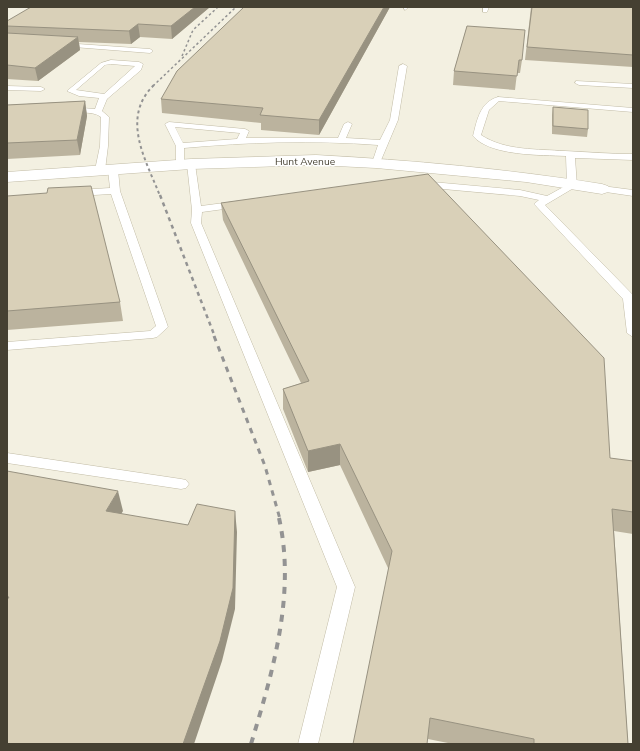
<svg xmlns="http://www.w3.org/2000/svg" width="640" height="751" viewBox="0 0 640 751" font-family="Mulish,sans-serif">
<style>
.lines{fill:none;stroke-linecap:round;stroke-linejoin:round}
.service-casing{stroke:#c2bca6;stroke-width:1}
.minor-casing{stroke:#c2bca6;stroke-width:1}
.service{fill:#fff;fill-rule:evenodd}
.minor{fill:#fff;fill-rule:evenodd}
.rail-far4{stroke:#939393;stroke-width:1.5;stroke-dasharray:2.5 2.5;stroke-linecap:butt}
.rail-far3{stroke:#939393;stroke-width:2;stroke-dasharray:3 3;stroke-linecap:butt}
.rail-far2{stroke:#939393;stroke-width:2.5;stroke-dasharray:4 4;stroke-linecap:butt}
.rail-far1{stroke:#939393;stroke-width:3;stroke-dasharray:5.5 5.5;stroke-linecap:butt}
.rail{stroke:#939393;stroke-width:4;stroke-dasharray:7 7;stroke-linecap:butt}
.wall{fill:#bbb39e}
.shaded-wall{fill:#989281}
.building{fill:#d9d0b8;stroke:#989281}
.labels{text-anchor:middle;dominant-baseline:central;stroke-width:3;stroke-linejoin:round;paint-order:stroke}
.far-street-label{font-size:10px;fill:#454032;stroke:#fff}
</style>
<rect width="100%" height="100%" fill="#f3f0e1"/>
<g class="lines">
<defs>
<path id="service" d="M403,7H409L405,10Z
M483,7H489L487,12H483Z
M63,43L150,49L153,51L150,53L61,46L60,45Z
M111,60L139,62L143,64L141,70L107,99L102,111L109,117L108,146L105,170L100,173L95,170L100,146L101,117C91,109 74,116 65,109L69,107L95,109L99,98L79,96L67,91L101,63ZM111,64L135,66L104,94L76,90L105,65Z
M403,64L407,66L398,120L379,165H373L372,163L378,145C313,140 249,142 184,148V165L180,168L176,165V146L165,124L169,122L245,129L249,131L246,138H338L344,124L348,122L352,124L346,138L380,140L390,120L399,66ZM175,127L240,133L237,139L183,143Z
M576,81L633,84V88L579,85L575,83Z
M7,86L41,87L45,89L41,91L7,90Z
M498,97L633,108V112L499,101L489,110L481,135C505,151 538,149 565,151C588,152 610,154 633,154V160L575,158L577,186L545,205L633,295V337L627,333L623,299L536,206L534,204L539,200L520,196L421,187L416,184L421,181L520,190L547,196L567,185L566,156C541,155 490,156 473,136C477,120 480,102 498,97Z
M191,161L195,164L201,206L239,201L244,204L239,207L202,212L201,223L355,587L318,744H298L337,587L191,223L192,210L187,164Z
M113,167L118,170L120,191L168,327L157,337L153,338L7,350V342L150,331L156,326L111,194L77,196L72,193L77,190L110,188L108,170Z
M602,186L633,190V196L599,191L597,189Z
M7,453L181,479L186,480L189,484L186,488L181,489L7,463Z"/>
<path id="minor" d="M316,155C412,160 507,169 602,184L608,186L610,189L608,192L602,194L526,182L376,168L316,165L191,169L7,182V172L191,159Z"/>
</defs>
<!-- service casing -->
<use href="#service" class="service-casing"/>
<!-- minor casing -->
<use href="#minor" class="minor-casing"/>
<!-- service -->
<use href="#service" class="service"/>
<!-- minor -->
<use href="#minor" class="minor"/>
<!-- rail-far4 -->
<path class="rail-far4" d="M182,56L193,30L218,7
M153,86L236,7"/>
<!-- rail-far3 -->
<path class="rail-far3" d="M154,85C120,118 146,160 160,196"/>
<!-- rail-far2 -->
<path class="rail-far2" d="M160,195L215,337"/>
<!-- rail-far1 -->
<path class="rail-far1" d="M214,336L265,466L280,519"/>
<!-- rail -->
<path class="rail" d="M251,744C273,671 296,594 279,518"/>
</g>
<!-- wall -->
<path class="wall" d="M210,7L172,39L140,37L131,44L79,42L80,50L38,81L7,79V21Z
M390,7L319,135L261,130V123L162,113L161,99Z
M531,7H633V67L525,60Z
M467,26L522,60L520,73H517L515,90L453,85L454,71Z
M85,101L87,116L80,155L7,159V105Z
M553,107L588,129L587,137L552,134V115Z
M7,196L120,302L123,321L7,330Z
M221,203L610,458L633,512V534L614,531L628,744H453L428,739L388,568L340,465L308,472L283,409V389L301,383L223,220Z"/>
<!-- shaded-wall -->
<path class="shaded-wall" d="M195,7H210L172,39L171,26Z
M384,7H390L319,135V120Z
M138,24L140,37L131,44L129,31Z
M78,37L80,50L38,81L35,68Z
M85,101L87,116L80,155L77,140Z
M340,444V465L308,472V451Z
M118,491L123,511L111,531L106,511Z
M235,511L237,532L235,609L222,661L194,744H183Z"/>
<!-- building -->
<path class="building" d="M31,7H195L171,26L138,24L129,31L7,26V21Z
M244,7H384L319,120L260,115L263,108L161,99L177,71Z
M532,7H633V55L527,47Z
M467,26L525,30L522,60H519L517,76L454,71Z
M7,33L78,37L35,68L7,65Z
M85,101L77,140L7,143V105Z
M553,107L588,110V129L553,126Z
M428,174L604,358L610,458L633,461V512L612,509L628,744H534V739L430,718L427,744H353L392,551L340,444L308,451L283,389L309,381L221,203Z
M91,186L120,302L7,311V196L47,193L48,188Z
M7,471L118,491L106,511L188,525L197,504L235,511L233,588L220,641L183,744H7V600L9,597H7Z"/>
<g class="labels">
<!-- far-street labels -->
<g class="far-street-label">
<text x="305" y="161">Hunt Avenue</text>
</g>
</g>
<!-- border -->
<rect width="640" height="751" fill="none" stroke="#454032" stroke-width="16"/>
</svg>
